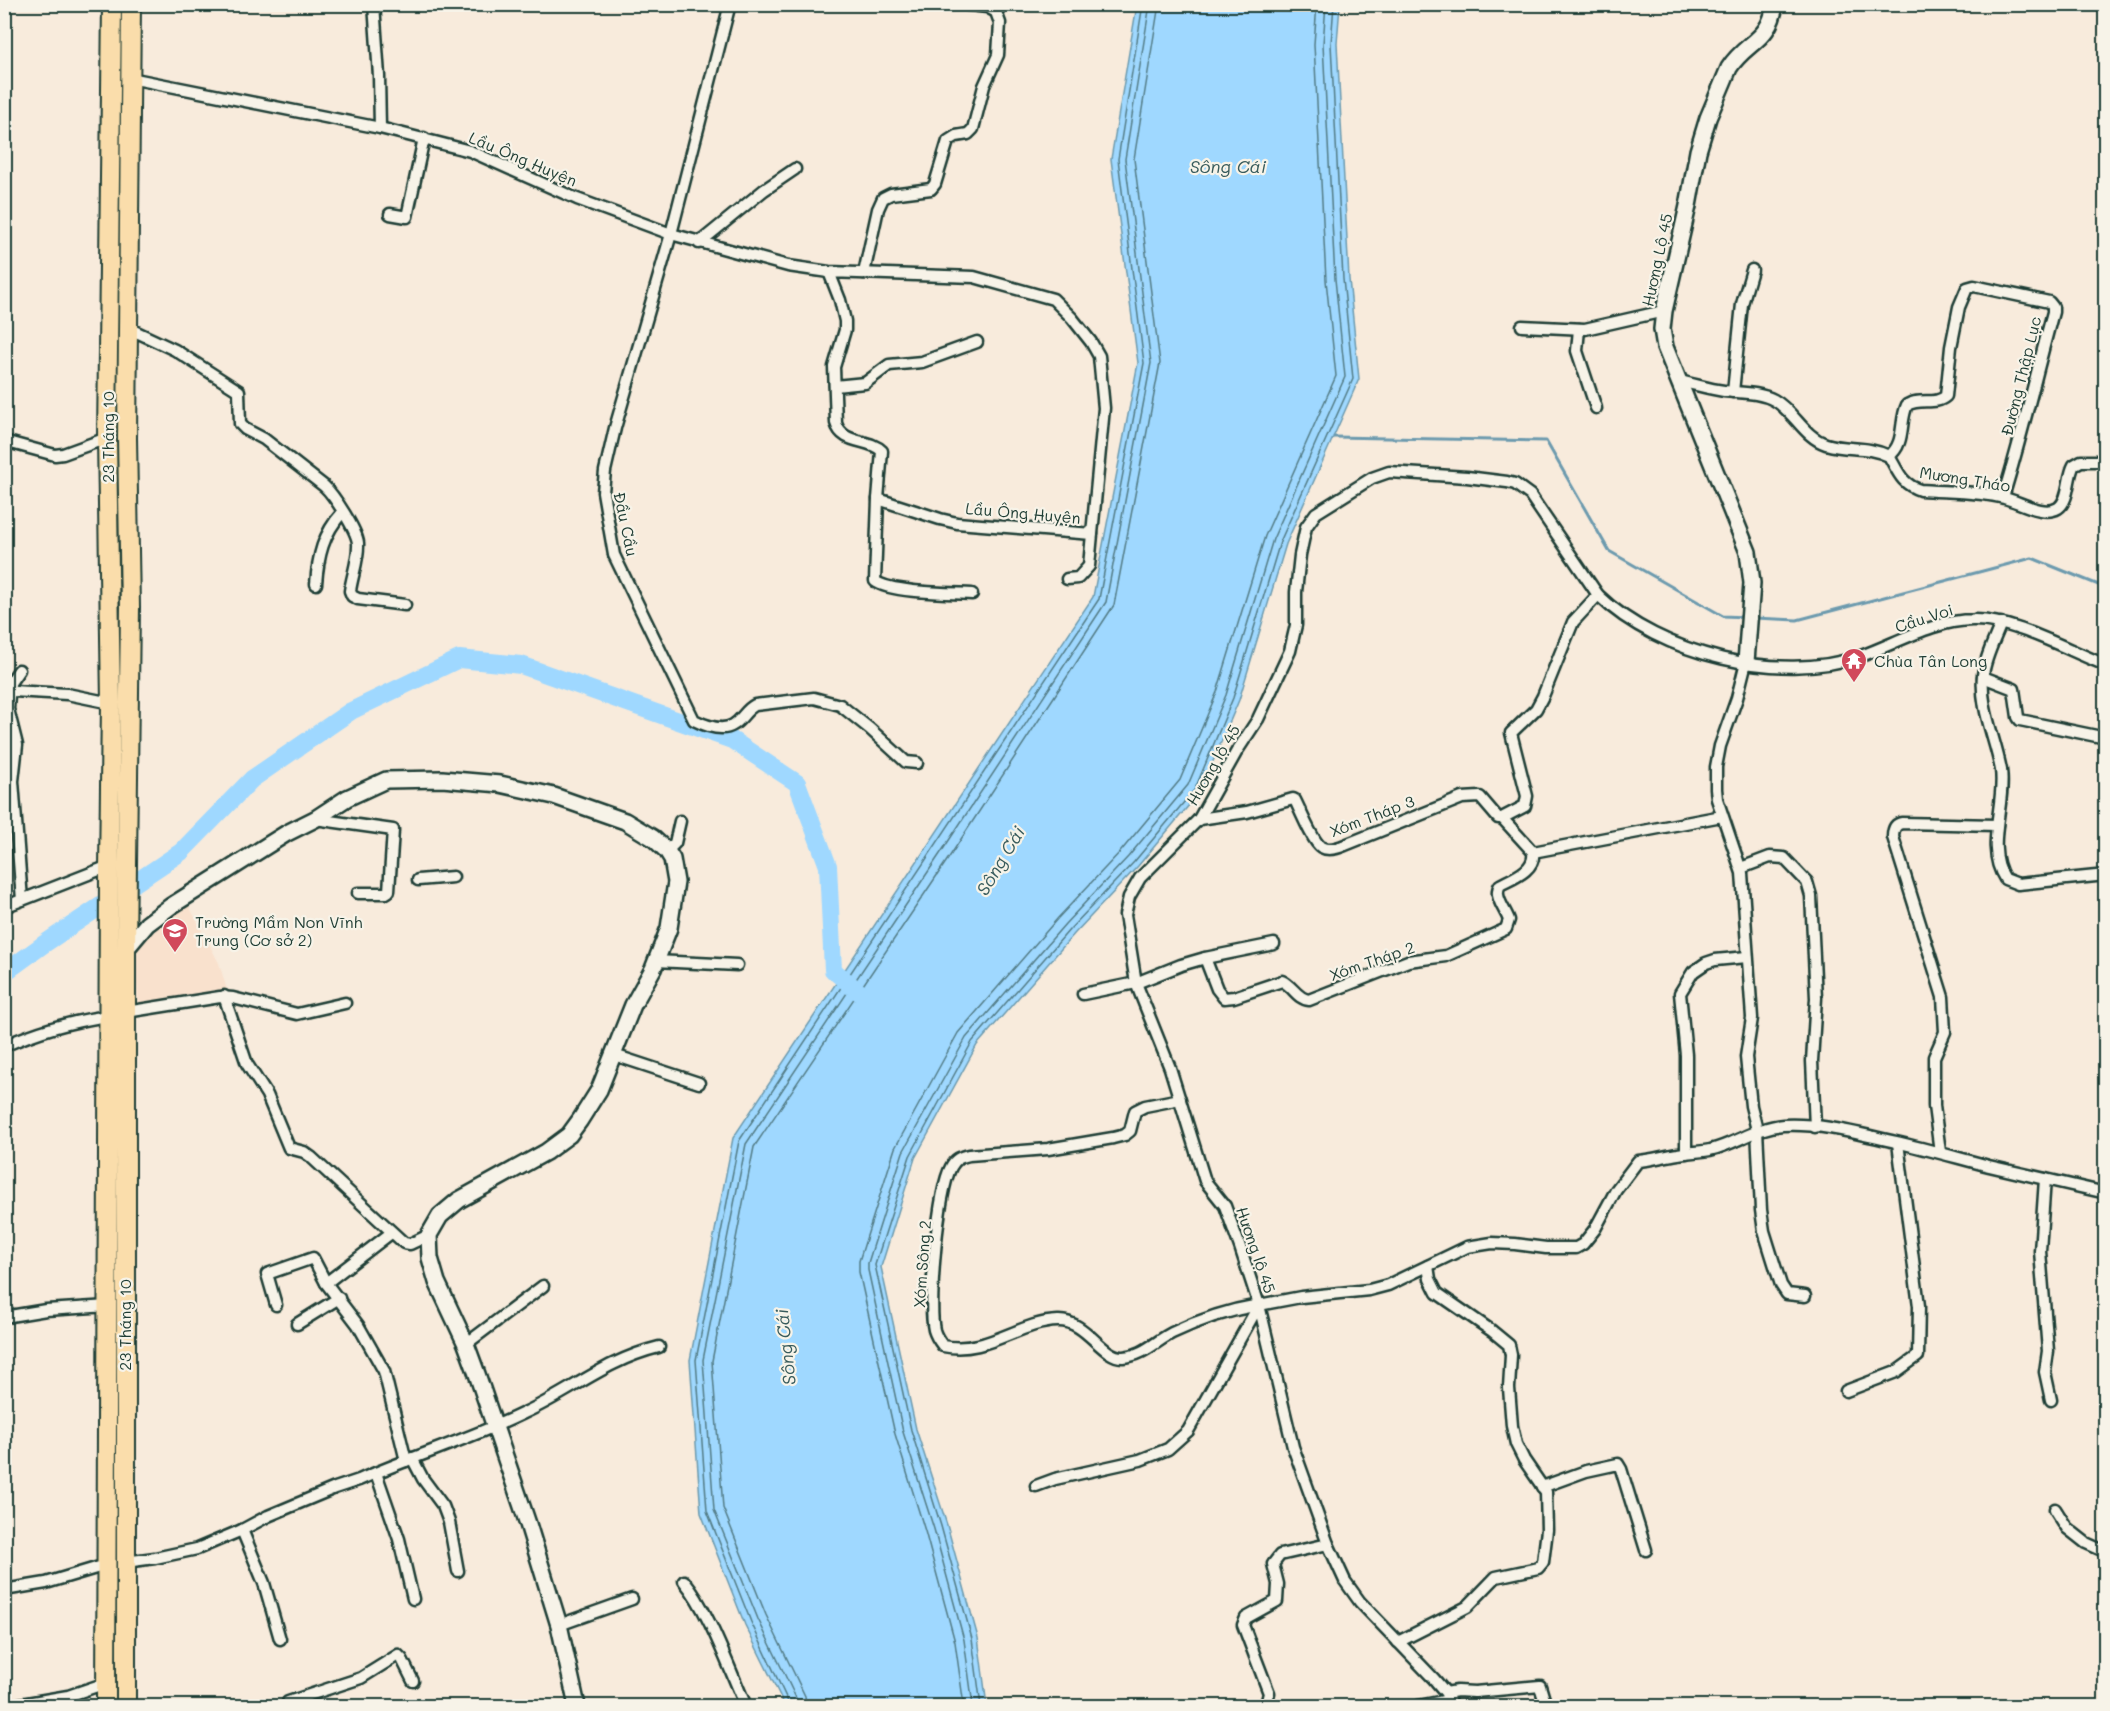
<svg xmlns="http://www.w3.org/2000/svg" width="2110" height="1711" font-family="Mali,sans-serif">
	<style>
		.built { fill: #f9e1cd }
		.water { fill: #9fd8ff; stroke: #6c9aae; stroke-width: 1.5 }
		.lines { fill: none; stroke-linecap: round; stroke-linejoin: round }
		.shore { stroke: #527b85; stroke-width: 1.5 }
		.stream { stroke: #6c9aae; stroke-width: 3 }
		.river { stroke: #9fd8ff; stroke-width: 18 }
		.street-casing { stroke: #1f3d34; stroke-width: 15 }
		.secondary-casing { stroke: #1f3d34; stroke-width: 20 }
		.primary-casing { stroke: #1f3d34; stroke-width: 22 }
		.street { stroke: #f7f3e8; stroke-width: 10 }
		.secondary { stroke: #f7f3e8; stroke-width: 15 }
		.primary { stroke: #faddab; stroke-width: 18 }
		.labels { text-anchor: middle; stroke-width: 4.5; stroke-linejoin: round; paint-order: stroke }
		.street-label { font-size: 16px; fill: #1f3d34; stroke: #f7f3e8 }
		.poi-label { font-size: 16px; fill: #1f3d34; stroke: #f7f3e8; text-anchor: start }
		.water-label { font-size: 18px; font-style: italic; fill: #395c5d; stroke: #f7f3e8 }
	</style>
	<rect width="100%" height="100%" fill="#f8ebdc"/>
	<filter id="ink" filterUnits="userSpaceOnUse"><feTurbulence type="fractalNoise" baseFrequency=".0167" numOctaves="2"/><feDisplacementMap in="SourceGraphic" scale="12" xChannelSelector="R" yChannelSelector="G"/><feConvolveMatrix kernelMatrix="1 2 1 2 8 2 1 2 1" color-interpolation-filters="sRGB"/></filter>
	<g filter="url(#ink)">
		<path class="built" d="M 188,904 L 219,963 L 228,993 L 145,1006 L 138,1003 L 135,945 L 150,925 Z"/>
		<path class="water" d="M 1137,5 L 1340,5 L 1337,43 L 1349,279 L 1359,379 L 1286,544 L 1239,700 L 1200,792 L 1138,866 L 1075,933 L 977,1045 L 915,1158 L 881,1267 L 916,1429 L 947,1525 L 978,1638 L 987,1706 L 785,1706 L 745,1625 L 701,1513 L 690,1360 L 733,1138 L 1093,597 L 1138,363 L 1111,159 Z"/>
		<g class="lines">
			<g class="shore">
				<path d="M 790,1706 L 751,1622 L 707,1511 L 696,1360 L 739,1141 L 1099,599 L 1144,363 L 1118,159 L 1143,4"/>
				<path d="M 797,1706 L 796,1698 L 758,1619 L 714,1510 L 703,1360 L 746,1144 L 940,854 L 1106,602 L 1151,363 L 1125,159 L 1150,4"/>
				<path d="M 806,1706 L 805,1696 L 766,1615 L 723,1508 L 712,1361 L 754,1147 L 948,859 L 1114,605 L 1160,363 L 1134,159 L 1159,4"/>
				<path d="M 964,1706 L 955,1642 L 925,1531 L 895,1434 L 859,1272 L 859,1261 L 895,1148 L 958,1033 L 1058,918 L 1121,851 L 1180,780 L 1217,692 L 1265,536 L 1336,376 L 1326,280 L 1314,44 L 1317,4"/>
				<path d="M 973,1706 L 964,1640 L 934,1529 L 903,1432 L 868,1270 L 868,1263 L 903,1152 L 966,1038 L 1065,924 L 1128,857 L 1188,785 L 1226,695 L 1273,539 L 1345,377 L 1335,279 L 1323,44 L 1326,4"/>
				<path d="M 981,1706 L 972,1639 L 941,1526 L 911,1430 L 875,1265 L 910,1156 L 972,1042 L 1070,929 L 1134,862 L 1195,789 L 1233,698 L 1280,542 L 1353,379 L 1343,279 L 1331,44 L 1334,4"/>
			</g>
			<g class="stream">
				<path d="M 1334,437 L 1546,441 L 1609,551 L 1723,616 L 1746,617"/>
				<path d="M 1755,618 L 1797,620 L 2032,558 L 2106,588"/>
			</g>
			<path class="river" d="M 4,973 L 44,944 L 181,852 L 252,779 L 351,711 L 459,659 L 521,665 L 732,740 L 797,783 L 828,866 L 833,970 L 859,992"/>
			<defs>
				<g id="street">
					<path d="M 374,4 L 379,76 L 380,128"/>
					<path d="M 730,4 L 671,234 L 615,428 L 605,471 L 603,492 L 614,555 L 694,720 C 704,725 722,732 733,725 C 742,720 745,710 755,705 L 814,698 L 840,705 L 870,729 L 906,762 L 917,763"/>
					<path d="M 130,78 L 380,128 L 470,151 L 577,199 L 671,234 L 788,266 L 829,272 L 974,277 L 1053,299 L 1072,318 L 1091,342 L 1099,356 L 1104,408 L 1092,534 L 957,523 L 940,519 L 878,499 L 882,451 C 869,438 842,445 836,423 L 834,367 L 845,330 L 845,321 L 840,300 L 829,272"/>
					<path d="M 390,214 L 407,217 L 424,138"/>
					<path d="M 699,243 L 764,190 L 795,169"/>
					<path d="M 864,273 L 878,209 L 883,198 L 891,194 L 931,189 L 935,184 L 948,141 L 956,136 L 968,134 L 973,129 L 984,86 L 998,55 L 1000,23 L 996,12 L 987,7 L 961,4"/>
					<path d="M 1522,326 L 1585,329 L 1664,311"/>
					<path d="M 128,328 L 175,350 L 239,391 L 240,424 L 245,429 L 264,439 L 324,486 C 334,495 357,531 358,543 C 359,558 352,576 350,591 L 352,596 L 358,599 L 405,605"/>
					<path d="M 1579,329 L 1577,351 L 1596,408"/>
					<path d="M 1679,381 C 1694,384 1709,389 1724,391 C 1741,393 1759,392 1774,400 C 1794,411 1804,437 1826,444 C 1848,451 1866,445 1889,456 C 1898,471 1901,484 1920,490 C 1946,492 1979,491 2004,498 C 2019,501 2043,517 2058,508 C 2070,500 2067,477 2074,465 L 2081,461 L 2106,461"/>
					<path d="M 835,386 L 865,383 L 889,365 L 922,362 L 977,342"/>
					<path d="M 1733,392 L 1742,304 L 1752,270"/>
					<path d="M 4,441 L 55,455 L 63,454 L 107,438"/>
					<path d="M 1889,456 C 1906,443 1899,422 1907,405 C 1920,397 1935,406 1946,396 L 1951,347 L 1959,307 L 1967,288 L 1974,286 L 2049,302 L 2053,307 L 2053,312 C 2036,374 2022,436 2003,497"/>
					<path d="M 878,499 L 875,581 C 890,593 950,593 972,594"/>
					<path d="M 1067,579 L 1078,578 L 1089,566 L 1092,534"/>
					<path d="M 316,584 C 318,556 323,534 342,513"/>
					<path d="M 2001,623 C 1995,639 1985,657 1983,675 C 1980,709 1995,737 2001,770 C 2006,805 1984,847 2005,879 L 2018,884 L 2106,875"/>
					<path d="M 1746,662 L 1737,698 L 1720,746 L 1716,767 L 1716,789 L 1717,799 L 1742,873 L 1752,1018 L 1746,1057 L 1751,1106 L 1757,1130 L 1761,1210 L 1764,1231 L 1774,1263 L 1781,1285 L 1787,1294 L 1805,1296"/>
					<path d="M 19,670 L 10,683 L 8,709 L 17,745 L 13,781 L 22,900"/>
					<path d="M 1983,677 L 2014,689 L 2018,717 L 2020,720 L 2106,738"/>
					<path d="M 6,686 L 12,691 L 67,694 L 111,703"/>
					<path d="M 1502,818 L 1533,852"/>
					<path d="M 315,819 L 393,830 L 389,891 L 386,893 L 358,893"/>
					<path d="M 1199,819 L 1247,812 L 1293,799 L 1295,800 C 1300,810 1313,842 1321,847 C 1328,851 1338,848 1345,845 L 1462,798 L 1480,797 L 1498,818 L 1502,818 L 1525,806 L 1527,796 L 1511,733 L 1536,709 L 1543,696 L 1573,622 L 1598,595"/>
					<path d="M 667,851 L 675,843 L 680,821"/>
					<path d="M 1741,868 L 1770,857 L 1784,858 L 1807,882 L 1811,896 L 1816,998 L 1812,1061 L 1815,1127"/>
					<path d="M 418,880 L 453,877"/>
					<path d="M 4,907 L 109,866"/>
					<path d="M 1205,958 L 1274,944"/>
					<path d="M 656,961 L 737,965"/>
					<path d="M 1083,994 L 1136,983 L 1181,965 L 1205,958 L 1217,989 L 1224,998 L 1234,997 L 1282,981 C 1293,986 1297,999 1309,1000 L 1408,961 L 1446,956 L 1506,929 L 1509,920 C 1505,909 1493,896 1500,885 C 1513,878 1536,870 1533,852 L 1722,816"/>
					<path d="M 224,996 L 247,1064 L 267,1095 L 289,1148 L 304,1152 L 311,1157 L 404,1243 L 410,1244 L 429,1235"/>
					<path d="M 126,1012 L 220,997 L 233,998 L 297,1014 L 345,1003"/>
					<path d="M 4,1046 C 37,1031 73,1021 108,1016"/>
					<path d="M 614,1055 L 699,1083"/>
					<path d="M 1180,1099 L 1145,1106 L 1135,1111 L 1130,1131 L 1125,1135 L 1113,1138 L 1048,1149 L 969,1155 C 960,1157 955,1159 951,1167 C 938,1190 928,1304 934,1330 C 936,1337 939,1341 943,1346 C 987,1355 1018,1322 1058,1321 C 1086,1320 1102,1358 1123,1357 C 1143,1356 1156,1341 1172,1333 C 1199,1320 1229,1310 1259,1305"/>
					<path d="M 1940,1152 L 1934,1106 L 1934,1057 L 1945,1032 L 1943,997 L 1893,837 C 1893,830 1895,824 1902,823 L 1997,825"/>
					<path d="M 1686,1153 L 1686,1055 L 1680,993 L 1693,972 L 1706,963 L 1715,960 L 1747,957"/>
					<path d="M 2045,1179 L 2040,1251 L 2048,1351 L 2045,1372 L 2051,1400"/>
					<path d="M 326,1283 L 391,1233"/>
					<path d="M 276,1305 L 267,1274 L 313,1258 L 326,1283 L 358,1325 L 384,1371 L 406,1461"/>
					<path d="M 4,1317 L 46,1310 L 109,1306"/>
					<path d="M 297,1324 L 339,1298"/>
					<path d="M 466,1344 L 543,1286"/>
					<path d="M 1846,1391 L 1896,1372 L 1918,1356 L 1919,1306 L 1898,1143"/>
					<path d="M 412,1458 L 423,1479 L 443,1506 L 449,1522 L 458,1571"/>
					<path d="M 376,1473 L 399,1539 L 413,1599"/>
					<path d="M 1036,1486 L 1055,1479 L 1140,1460 L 1168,1449 L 1188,1431 L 1259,1305 L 1301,1297 L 1369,1290 L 1388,1285 L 1467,1247 L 1492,1243 L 1515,1244 L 1546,1248 L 1576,1248 L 1583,1244 L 1595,1229 L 1616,1190 L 1638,1161 C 1652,1160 1664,1156 1678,1154 C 1688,1152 1700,1152 1710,1150 C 1736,1144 1756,1127 1783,1125 C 1822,1123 1859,1134 1896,1142 C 1927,1149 1958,1158 1989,1166 C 2028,1175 2067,1184 2106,1193"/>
					<path d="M 1542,1487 L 1586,1471 L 1618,1464 L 1621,1469 L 1646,1550"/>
					<path d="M 2055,1509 L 2067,1528 L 2086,1543 L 2106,1552"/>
					<path d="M 242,1530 L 264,1583 L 280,1639"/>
					<path d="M 125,1562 L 155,1558 L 197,1549 L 242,1530 L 268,1516 L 335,1488 L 359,1480 C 413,1456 471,1439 524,1413 C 572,1391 606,1360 659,1347"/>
					<path d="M 684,1581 C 709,1611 729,1669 746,1706"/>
					<path d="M 4,1590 L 46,1583 L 106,1565"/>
					<path d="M 559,1625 L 632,1599"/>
					<path d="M 1398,1642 L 1467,1607 L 1496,1577 L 1538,1568 L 1543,1562 L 1547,1530 L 1546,1492 L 1524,1460 L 1516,1444 L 1512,1426 L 1509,1388 L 1511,1355 L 1509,1345 L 1492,1331 L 1437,1293 L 1430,1279 L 1428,1266"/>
					<path d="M 1446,1693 L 1457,1691 L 1475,1692 L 1540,1686 L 1546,1706"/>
					<path d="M 9,1706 L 68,1696 L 106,1683"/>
					<path d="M 287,1706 L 288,1702 L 361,1678 L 398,1655 L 402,1659 L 413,1681"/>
					<path d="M 1262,1706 L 1267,1701 L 1269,1693 L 1243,1625 L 1246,1618 L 1277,1601 L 1278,1584 L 1273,1564 L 1280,1555 L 1328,1544"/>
					<path d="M 1418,1706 L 1449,1700"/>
					<path d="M 1451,1706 L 1446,1693 L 1434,1679 L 1360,1602 L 1345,1581 L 1328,1544 L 1293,1447 L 1259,1305 L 1240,1247 L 1225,1206 L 1205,1181 L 1170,1068 L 1136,983 L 1125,915 L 1129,897 L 1140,878 L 1199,819 L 1237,751 L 1258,719 L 1290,651 L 1296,625 L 1296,592 L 1300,555 L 1306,527 L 1316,513 L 1372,478 L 1389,472 L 1467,477 L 1507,482 L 1515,484 L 1530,495 L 1598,595 C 1660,655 1779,684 1861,656 C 1897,643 1935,620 1973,620 C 2013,619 2067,650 2106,665"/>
				</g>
				<g id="secondary">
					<path d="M 1746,662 L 1752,583 L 1748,552 L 1665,347 L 1662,329 L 1664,311 L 1688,206 L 1698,151 L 1708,118 L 1729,68 C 1746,41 1770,42 1775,4"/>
					<path d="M 126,949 L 147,924 L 171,906 L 287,833 L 315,819 L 347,798 L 386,780 L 442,779 L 500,784 L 554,796 L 625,821 L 653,838 L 667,851 L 672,859 L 676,882 L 669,928 L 653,969 L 633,1005 L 599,1090 L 580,1120 L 569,1135 L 546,1152 L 459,1200 L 440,1216 L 429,1235 L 430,1258 L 437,1282 L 466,1344 L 477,1374 L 528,1524 L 559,1625 L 577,1706"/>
				</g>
				<g id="primary">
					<path d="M 106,1706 L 109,870 L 111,703 L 107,438 L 112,4"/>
					<path d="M 126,1706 L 126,949 L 130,607 L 127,438 L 131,4"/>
				</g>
			</defs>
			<use href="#street" class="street-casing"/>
			<use href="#secondary" class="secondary-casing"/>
			<use href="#primary" class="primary-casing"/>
			<use href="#street" class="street"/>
			<use href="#secondary" class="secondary"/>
			<use href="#primary" class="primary"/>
		</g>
	</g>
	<defs>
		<symbol id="temple-pin" viewBox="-11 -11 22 30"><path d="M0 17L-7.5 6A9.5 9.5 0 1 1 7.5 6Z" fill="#d1495b" stroke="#f7f3e8"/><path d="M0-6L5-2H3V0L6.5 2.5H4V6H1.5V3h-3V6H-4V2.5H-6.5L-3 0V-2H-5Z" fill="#fff"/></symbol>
		<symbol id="school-pin" viewBox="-11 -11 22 30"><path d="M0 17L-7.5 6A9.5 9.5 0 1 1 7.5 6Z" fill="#d1495b" stroke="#f7f3e8"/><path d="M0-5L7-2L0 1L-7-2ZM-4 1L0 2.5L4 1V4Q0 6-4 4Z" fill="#fff"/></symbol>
	</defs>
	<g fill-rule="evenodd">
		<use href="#temple-pin" x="1839" y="646" width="30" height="40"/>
		<use href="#school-pin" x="160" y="916" width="30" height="40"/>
	</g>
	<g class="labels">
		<g class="street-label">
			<text transform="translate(523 159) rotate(23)" y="6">Lầu Ông Huyện</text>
			<text transform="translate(1657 260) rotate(-78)" y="6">Hương Lộ 45</text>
			<text transform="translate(2021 376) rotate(-76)" y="6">Đường Thập Lục</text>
			<text transform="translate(108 437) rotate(-90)" y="6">23 Tháng 10</text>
			<text transform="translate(1965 479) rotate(9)" y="6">Mương Tháo</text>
			<text transform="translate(1023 513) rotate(5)" y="6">Lầu Ông Huyện</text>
			<text transform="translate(626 524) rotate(78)" y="6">Đầu Cầu</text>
			<text transform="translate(1924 618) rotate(-18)" y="6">Cầu Voi</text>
			<text transform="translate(1213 765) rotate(-60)" y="6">Hương lộ 45</text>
			<text transform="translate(1372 816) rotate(-21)" y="6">Xóm Tháp 3</text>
			<text transform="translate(1372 961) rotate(-19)" y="6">Xóm Tháp 2</text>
			<text transform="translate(1256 1250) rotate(71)" y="6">Hương lộ 45</text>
			<text transform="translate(922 1264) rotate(-86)" y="6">Xóm Sông 2</text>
			<text transform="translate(125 1325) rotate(-90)" y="6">23 Tháng 10</text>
		</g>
		<g class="poi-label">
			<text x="1874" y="667">Chùa Tân Long</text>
			<text x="195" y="928">Trường Mầm Non Vĩnh<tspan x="195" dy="18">Trung (Cơ sở 2)</tspan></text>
		</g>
		<g class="water-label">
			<text x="1228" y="173">Sông Cái</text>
			<text transform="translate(1001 861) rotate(-59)" y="6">Sông Cái</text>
			<text transform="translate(786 1347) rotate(-96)" y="6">Sông Cái</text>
		</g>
	</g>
	<rect width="2110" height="1711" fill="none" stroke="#f7f3e8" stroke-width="24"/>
	<rect x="12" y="12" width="2086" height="1687" fill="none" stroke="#1f3d34" stroke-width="2" filter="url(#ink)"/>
</svg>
